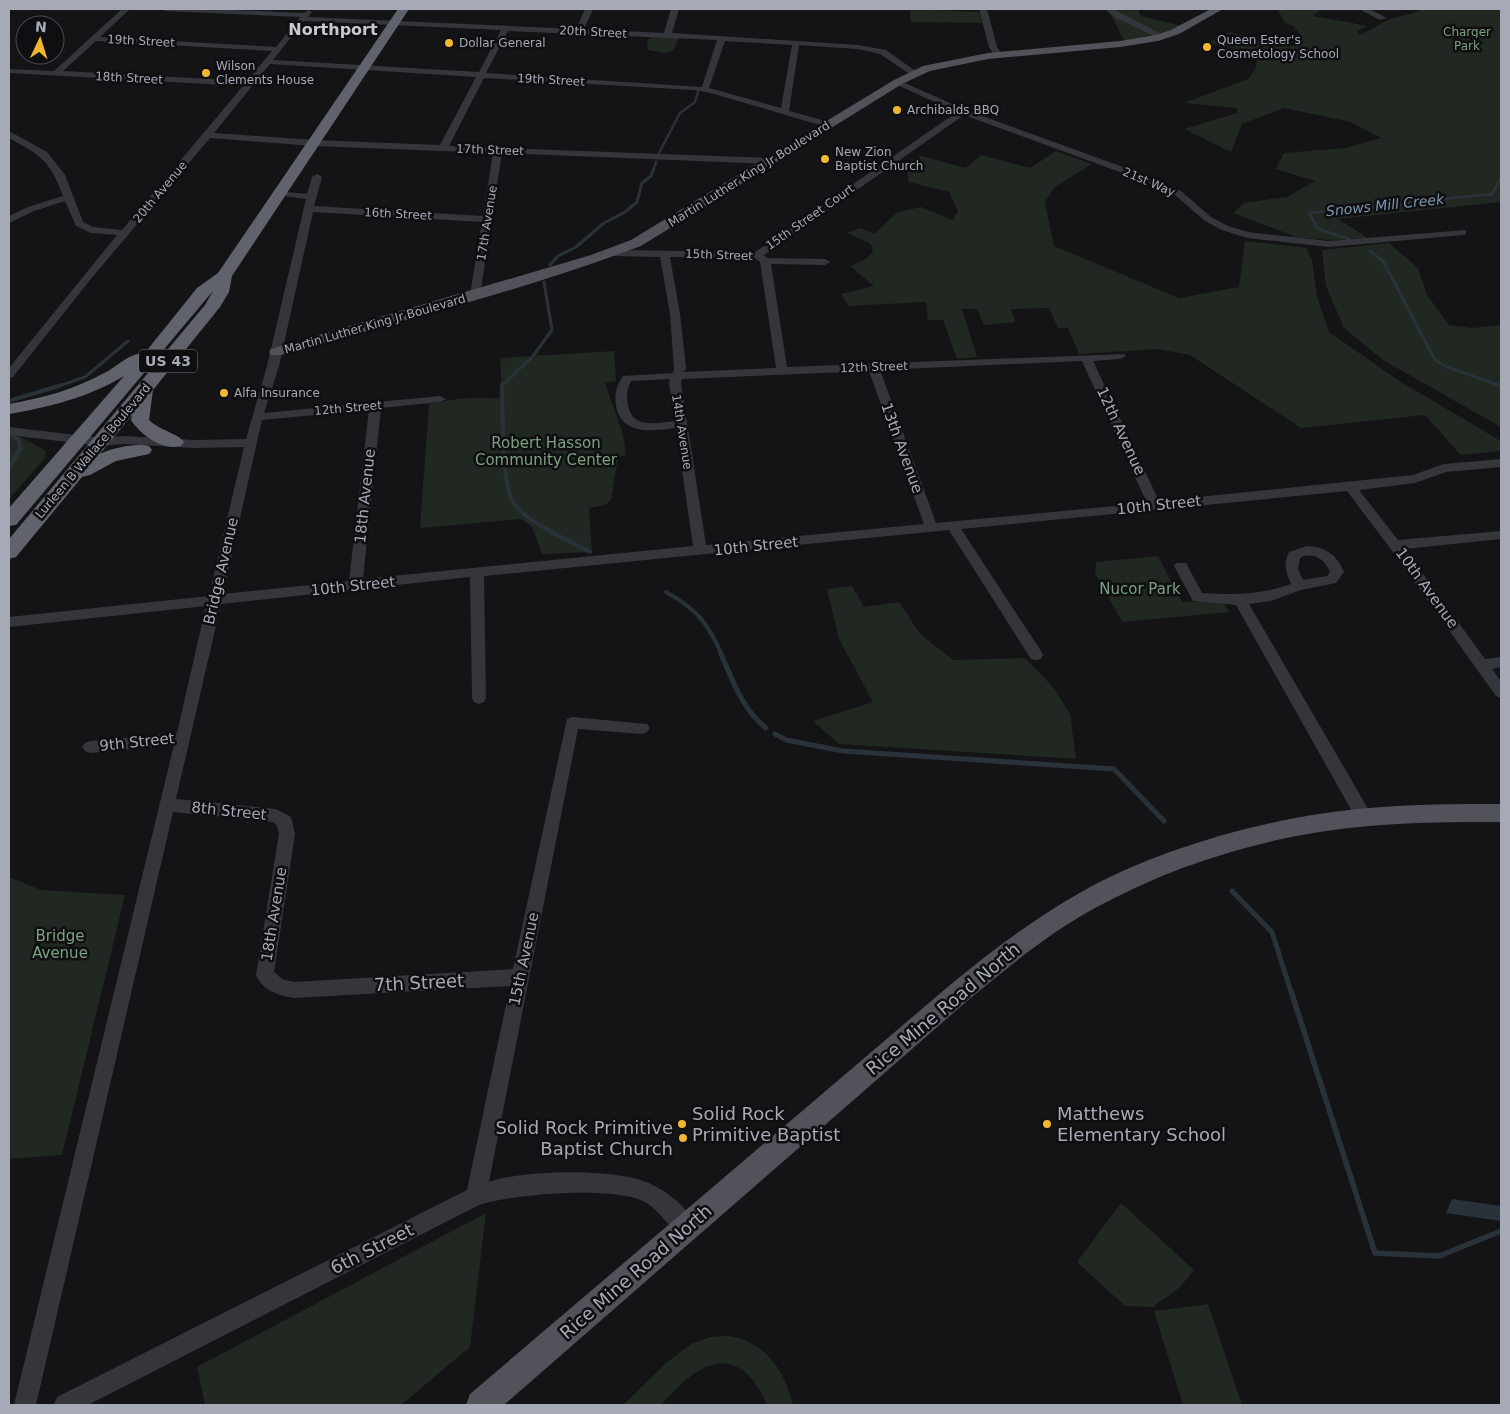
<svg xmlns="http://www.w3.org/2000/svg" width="1510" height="1414" font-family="'DejaVu Sans',sans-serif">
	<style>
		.green { fill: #202821 }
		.water { fill: #2a3239 }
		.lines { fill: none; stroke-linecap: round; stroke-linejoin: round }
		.stream-far4 { stroke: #2a3239; stroke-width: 2.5 }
		.stream-far3 { stroke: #2a3239; stroke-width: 3 }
		.stream-far2 { stroke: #2a3239; stroke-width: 4 }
		.stream-far1 { stroke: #2a3239; stroke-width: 5 }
		.stream { stroke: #2a3239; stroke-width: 5.5 }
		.minor { fill: #35363b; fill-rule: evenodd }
		.major { fill: #51525a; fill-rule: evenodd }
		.highway { fill: #61636c; fill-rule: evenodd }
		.poi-dot { fill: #f1b730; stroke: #0f0f11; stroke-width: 2 }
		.labels { text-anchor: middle; stroke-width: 5; stroke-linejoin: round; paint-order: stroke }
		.far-street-label { font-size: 12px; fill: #a6aab6; stroke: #0f0f11 }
		.far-park-label { font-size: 12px; fill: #7ca180; stroke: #0f0f11 }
		.far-poi-label { font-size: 12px; fill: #a6aab6; stroke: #0f0f11; text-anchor: start }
		.far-water-label { font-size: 14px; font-style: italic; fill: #7c97b1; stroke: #0f0f11 }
		.shield { fill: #0f0f11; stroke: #797c84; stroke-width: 1 }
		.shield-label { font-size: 14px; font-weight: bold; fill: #a6aab6 }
		.street-label { font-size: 15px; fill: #a6aab6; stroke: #0f0f11 }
		.park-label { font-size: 15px; fill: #7ca180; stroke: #0f0f11 }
		.far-district-label { font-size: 16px; font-weight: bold; fill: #c6c9d2; stroke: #0f0f11 }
		.near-street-label { font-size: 18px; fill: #a6aab6; stroke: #0f0f11 }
		.near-poi-label { font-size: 18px; fill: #a6aab6; stroke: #0f0f11; text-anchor: start }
	</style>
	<rect width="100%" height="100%" fill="#141416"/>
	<g class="green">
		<path d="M 910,9 L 979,12 L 982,23 L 911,22 Z"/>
		<path d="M 1108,9 L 1138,9 L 1141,16 L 1182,26 L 1153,40 L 1125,42 Z"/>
		<path d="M 1274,9 L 1322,9 L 1313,16 L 1368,26 L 1357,31 L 1360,35 L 1390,19 L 1420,11 L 1422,9 L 1501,9 L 1501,202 L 1338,219 L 1368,238 L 1336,240 L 1299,238 L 1233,213 L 1244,203 L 1287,197 L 1315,181 L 1276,169 L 1284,153 L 1345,148 L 1381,138 L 1351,122 L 1284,108 L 1242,124 L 1231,152 L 1184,129 L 1238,113 L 1236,108 L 1184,103 L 1248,79 L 1256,68 L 1257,54 L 1209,43 L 1229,32 L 1292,46 L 1301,36 L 1294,26 L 1285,23 L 1278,10 Z"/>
		<path d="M 655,36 L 679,38 L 673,51 L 664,53 L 648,50 L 647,40 Z"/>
		<path d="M 1056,151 L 1092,164 L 1055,187 L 1045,202 L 1054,246 L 1179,298 L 1239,287 L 1245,241 L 1306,248 L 1312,260 L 1317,297 L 1329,332 L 1401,382 L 1501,441 L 1501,451 L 1461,455 L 1425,415 L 1301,428 L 1190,355 L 1157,349 L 1079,354 L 1068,328 L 1058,328 L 1049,308 L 1011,309 L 1015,322 L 984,325 L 977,309 L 962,309 L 977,357 L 957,359 L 943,320 L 928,320 L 926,302 L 848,306 L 841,294 L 874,286 L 850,266 L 866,259 L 873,252 L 871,244 L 847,233 L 861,228 L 874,234 L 898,212 L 921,207 L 953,220 L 958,211 L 949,192 L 909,182 L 905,164 L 921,156 L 966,168 L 981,155 L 1030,168 Z"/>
		<path d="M 1389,243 L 1418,268 L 1427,295 L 1449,325 L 1472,328 L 1501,325 L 1501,427 L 1383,360 L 1344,328 L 1326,286 L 1322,250 Z"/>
		<path d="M 614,351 L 616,381 L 605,383 L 623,434 L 626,455 L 618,457 L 611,500 L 605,505 L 589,508 L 592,552 L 542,554 L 532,527 L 521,519 L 420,528 L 429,404 C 453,399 475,396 498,399 L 502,394 L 500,358 Z"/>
		<path d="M 9,431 L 45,450 L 46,457 L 9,499 Z"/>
		<path d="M 1158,556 L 1182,602 L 1221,602 L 1225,605 L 1229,612 L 1122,622 L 1095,573 L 1096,562 Z"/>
		<path d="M 852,586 L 864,607 L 899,602 L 920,634 L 953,660 L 1025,658 L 1054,688 L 1070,714 L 1076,759 L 839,744 L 813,721 L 873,702 L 839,639 L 827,589 Z"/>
		<path d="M 9,877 L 41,890 L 125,895 L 62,1155 L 9,1159 Z"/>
		<path d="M 1121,1203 L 1194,1270 L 1180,1287 L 1153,1307 L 1125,1306 L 1077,1262 Z"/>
		<path d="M 486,1213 L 470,1347 L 401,1405 L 205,1405 L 197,1367 Z"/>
		<path d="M 1208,1304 L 1242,1405 L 1183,1405 L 1154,1311 Z"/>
		<path d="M 710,1337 C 718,1337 727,1335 734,1337 C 768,1344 786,1375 793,1405 L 767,1405 C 756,1377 734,1352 702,1369 C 686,1377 673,1393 661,1405 L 623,1405 L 666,1363 L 691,1344 Z"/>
	</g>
	<path class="water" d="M 1452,1199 L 1501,1206 L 1501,1221 L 1446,1213 Z"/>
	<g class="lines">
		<g class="stream-far4">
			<path d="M 659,153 L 680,113 L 695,102 L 698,92"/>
			<path d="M 653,172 L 656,162"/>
		</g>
		<g class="stream-far3">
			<path d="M 1349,239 L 1318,229 L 1309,213 L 1492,194 L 1501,178"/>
			<path d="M 1370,251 L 1383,261 L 1435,360 L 1447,367 L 1501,386"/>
			<path d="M 550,265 L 558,256 L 576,247 L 604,223 L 625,212 L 637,202 L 642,183 L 651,176 L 653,170"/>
			<path d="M 59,386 L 85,377 L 128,341"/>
			<path d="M 502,386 L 533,356 L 552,330 L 544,282"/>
		</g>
		<g class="stream-far2">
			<path d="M 502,385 C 503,410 501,483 513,502 C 527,523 568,540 590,552"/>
			<path d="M 1498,385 L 1501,386"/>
			<path d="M 12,400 L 62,385"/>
			<path d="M 9,435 L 19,440 L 20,449 L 9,468"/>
			<path d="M 666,592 C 698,610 707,622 722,655"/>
		</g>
		<g class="stream-far1">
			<path d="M 721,654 C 733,681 742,709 766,728"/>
			<path d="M 775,734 L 786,740 L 843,751 L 1114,769 L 1164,821"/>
			<path d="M 1232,891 L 1272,932 L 1291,992"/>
		</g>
		<path class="stream" d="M 1291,991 L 1375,1253 L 1439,1256 L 1501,1231"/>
		<g class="minor">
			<path d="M 122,9 L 130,9 L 100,37 L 276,47 L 300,17 L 165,11 L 161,9 L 212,9 L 304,13 L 308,10 L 312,12 L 308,17 L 576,29 L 585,9 L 593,9 L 584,29 L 664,33 L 671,9 L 679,9 L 672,33 L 858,45 L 886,50 L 918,73 L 911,75 L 880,54 L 858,49 L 799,45 L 789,111 L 833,123 L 833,127 L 830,128 L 711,93 L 694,90 L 484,78 L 449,146 L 771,158 L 776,161 L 771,164 L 502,153 L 480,295 L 475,298 L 470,295 L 482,222 L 313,212 L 279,366 L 264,413 L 440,396 L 446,399 L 440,402 L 381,408 L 363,579 L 693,546 L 676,428 C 652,431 621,436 616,405 C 614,393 617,385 623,376 L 673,373 L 674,368 L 670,314 L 660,257 L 612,256 L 607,253 L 612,250 L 755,252 L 957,112 L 895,84 L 895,80 L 898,80 L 966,110 L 1145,175 L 1181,191 L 1211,217 L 1228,226 L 1248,232 L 1329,241 L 1466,230 L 1466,234 L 1463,235 L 1329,247 L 1247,238 L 1222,230 L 1205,221 L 1175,195 L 1139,179 L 964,115 L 764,255 L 767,258 L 825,259 L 830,262 L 825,265 L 771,264 L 787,367 L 1124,354 L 1126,356 L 1120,359 L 1093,361 L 1159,501 L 1413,475 L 1444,464 L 1501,459 L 1501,467 L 1446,472 L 1415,483 L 1359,490 L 1398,540 L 1501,531 L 1501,539 L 1405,549 L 1485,659 L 1501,657 L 1501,667 L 1492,669 L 1501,681 L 1501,698 L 1496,696 L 1390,548 L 1347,491 L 961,529 L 1041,651 L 1043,655 L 1041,659 L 1036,660 L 1031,659 L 949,530 L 484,576 L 486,698 L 484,702 L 479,704 L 474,702 L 472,698 L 470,577 L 221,604 L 176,799 L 276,809 L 291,817 L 295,834 L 274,972 L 282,979 L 294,982 L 513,969 L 567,719 L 572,717 L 647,724 L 650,728 L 647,732 L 642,734 L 578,729 L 489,1182 C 524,1170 601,1169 637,1179 C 660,1185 688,1205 697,1228 L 694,1235 L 687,1238 C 669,1231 661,1210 643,1201 C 612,1186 513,1194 479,1205 L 88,1405 L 54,1405 L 57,1397 L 467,1190 L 510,986 L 294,998 C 278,995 263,991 256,975 L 279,834 L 277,826 L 273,822 L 173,812 L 36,1405 L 14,1405 L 174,745 L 90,753 L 85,751 L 82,747 L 85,743 L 90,741 L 177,733 L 206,606 L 9,627 L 9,617 L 209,596 L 244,447 L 195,448 L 124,444 L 101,446 L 9,435 L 9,427 L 101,438 L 124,436 L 195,440 L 246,439 L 267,366 L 306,199 L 277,195 L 277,191 L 307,194 L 312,177 L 317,174 L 322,177 L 314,206 L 483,216 L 493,153 L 314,146 L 210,138 L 90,280 L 13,377 L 9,378 L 9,368 L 117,235 L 91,233 L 76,226 L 65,201 L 34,211 L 9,223 L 9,216 L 28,207 L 63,196 C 49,159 41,156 9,138 L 9,131 L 47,152 L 65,175 L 83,222 L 93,227 L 122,230 L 243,86 L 9,73 L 9,69 L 54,71 ZM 304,21 L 501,30 L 479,72 L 273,60 ZM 508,31 L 717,40 L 702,87 L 486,73 ZM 96,41 L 272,51 L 247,81 L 63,71 ZM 725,41 L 792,45 L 781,108 L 709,88 ZM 270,64 L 476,77 L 440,145 L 314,140 L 214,133 ZM 670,257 L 755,258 L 760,262 L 776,368 L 684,372 L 686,368 L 680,314 ZM 1082,361 L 1147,503 L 936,523 L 880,370 ZM 869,371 L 924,524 L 706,545 L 681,383 L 682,379 ZM 670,379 L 669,383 L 675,421 C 656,423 632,429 628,405 C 626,397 627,389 631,381 ZM 369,410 L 349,581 L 223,594 L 262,420 Z"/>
			<path d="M 979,9 L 987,9 L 997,47 L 1002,54 L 1001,56 L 995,56 L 989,47 Z"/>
			<path d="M 1105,9 L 1113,9 L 1167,37 L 1160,39 L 1114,17 Z"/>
			<path d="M 1359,9 L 1369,9 L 1387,18 L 1380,20 Z"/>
			<path d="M 1307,546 C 1326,547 1337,555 1344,572 L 1336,583 L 1301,590 L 1271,601 L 1249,604 L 1370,812 L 1372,817 L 1370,822 L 1364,824 L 1358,822 L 1236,605 L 1193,601 L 1174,566 L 1176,563 L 1186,563 L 1202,593 C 1235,595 1260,595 1291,584 C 1286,572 1283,564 1289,552 ZM 1304,556 C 1316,554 1325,560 1330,572 L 1327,576 L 1303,580 L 1298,569 L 1300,558 Z"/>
		</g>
		<g class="major">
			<path d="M 1211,9 L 1223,9 L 1179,34 L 1158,41 L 1120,47 L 988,59 L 930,71 L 902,84 L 641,246 C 524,290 401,321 281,355 L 271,355 L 269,352 L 271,349 L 591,255 L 631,240 L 894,80 L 923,66 L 988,53 L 1120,41 L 1156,35 L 1171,30 Z"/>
			<path d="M 1501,804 L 1501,822 C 1457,822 1413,822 1369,826 C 1274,834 1179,862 1095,908 C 1049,933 1008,967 967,1001 L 504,1405 L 466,1405 L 470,1394 L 950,985 C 990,952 1031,921 1076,895 C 1159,847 1274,816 1369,808 C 1413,804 1457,804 1501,804 Z"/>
		</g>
		<path class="highway" d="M 398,9 L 409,9 L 232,276 L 229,292 L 220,307 L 153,390 L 149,420 C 159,430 179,434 184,442 L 181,446 C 162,451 141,435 131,420 L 132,415 L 100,454 C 112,448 136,443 149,446 L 152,450 L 149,454 L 116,461 L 90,475 L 82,477 L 16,557 L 9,559 L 9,539 L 205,305 L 213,291 L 16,525 L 9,526 L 9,508 L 124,376 C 89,397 50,407 9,414 L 9,404 C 43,398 76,389 106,372 C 116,367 132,351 144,354 L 197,288 L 218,273 Z"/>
	</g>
	<g class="poi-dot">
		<circle cx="449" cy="43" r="5"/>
		<circle cx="1207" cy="47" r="5"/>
		<circle cx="206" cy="73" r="5"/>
		<circle cx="897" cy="110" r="5"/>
		<circle cx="825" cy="159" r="5"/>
		<circle cx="224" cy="393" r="5"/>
		<circle cx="682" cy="1124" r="5"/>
		<circle cx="1047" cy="1124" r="5"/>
		<circle cx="683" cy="1138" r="5"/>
	</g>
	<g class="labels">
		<g class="far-street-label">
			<text transform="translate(593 32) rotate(3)" y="4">20th Street</text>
			<text transform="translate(141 41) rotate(3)" y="4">19th Street</text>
			<text transform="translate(129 78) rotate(3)" y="4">18th Street</text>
			<text transform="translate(551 80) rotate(3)" y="4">19th Street</text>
			<text transform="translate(490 150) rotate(2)" y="4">17th Street</text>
			<text transform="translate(749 174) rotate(-32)" y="4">Martin Luther King Jr Boulevard</text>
			<text transform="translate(1149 182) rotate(23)" y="4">21st Way</text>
			<text transform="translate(160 192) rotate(-50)" y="4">20th Avenue</text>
			<text transform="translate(398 214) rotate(3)" y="4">16th Street</text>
			<text transform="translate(810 217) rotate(-35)" y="4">15th Street Court</text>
			<text transform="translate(487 223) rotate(-81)" y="4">17th Avenue</text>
			<text transform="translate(719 255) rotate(2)" y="4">15th Street</text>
			<text transform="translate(375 324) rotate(-16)" y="4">Martin Luther King Jr Boulevard</text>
			<text transform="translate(874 367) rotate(-2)" y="4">12th Street</text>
			<text transform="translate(348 408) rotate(-5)" y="4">12th Street</text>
			<text transform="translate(682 432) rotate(81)" y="4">14th Avenue</text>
			<text transform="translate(93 451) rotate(-50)" y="4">Lurleen B Wallace Boulevard</text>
		</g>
		<g class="far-park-label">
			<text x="1467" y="36">Charger<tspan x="1467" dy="14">Park</tspan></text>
		</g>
		<g class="far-poi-label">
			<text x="1217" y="44">Queen Ester's<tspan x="1217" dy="14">Cosmetology School</tspan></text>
			<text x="459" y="47">Dollar General</text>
			<text x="216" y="70">Wilson<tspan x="216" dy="14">Clements House</tspan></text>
			<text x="907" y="114">Archibalds BBQ</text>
			<text x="835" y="156">New Zion<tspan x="835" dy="14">Baptist Church</tspan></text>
			<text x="234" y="397">Alfa Insurance</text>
		</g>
		<g class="far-water-label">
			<text transform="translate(1385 205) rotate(-6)" y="5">Snows Mill Creek</text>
		</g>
		<rect class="shield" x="139" y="349.5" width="58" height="23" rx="4"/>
		<g class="shield-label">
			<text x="168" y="366">US 43</text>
		</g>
		<g class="street-label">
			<text transform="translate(1121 431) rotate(65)" y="5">12th Avenue</text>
			<text transform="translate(902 448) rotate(70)" y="5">13th Avenue</text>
			<text transform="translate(365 496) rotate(-84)" y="5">18th Avenue</text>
			<text transform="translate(1159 505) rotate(-6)" y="5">10th Street</text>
			<text transform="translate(756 546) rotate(-6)" y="5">10th Street</text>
			<text transform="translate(221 571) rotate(-77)" y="5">Bridge Avenue</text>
			<text transform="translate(353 586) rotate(-6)" y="5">10th Street</text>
			<text transform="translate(1427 588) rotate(54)" y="5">10th Avenue</text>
			<text transform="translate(137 742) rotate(-6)" y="5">9th Street</text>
			<text transform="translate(229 811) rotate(6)" y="5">8th Street</text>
			<text transform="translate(274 914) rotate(-81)" y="5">18th Avenue</text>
			<text transform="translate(524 959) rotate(-78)" y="5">15th Avenue</text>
		</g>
		<g class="park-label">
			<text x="546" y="448">Robert Hasson<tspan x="546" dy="17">Community Center</tspan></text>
			<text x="1140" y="594">Nucor Park</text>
			<text x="60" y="941">Bridge<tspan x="60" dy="17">Avenue</tspan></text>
		</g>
		<g class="far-district-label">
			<text x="333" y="35">Northport</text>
		</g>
		<g class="near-street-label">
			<text transform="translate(419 983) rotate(-3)" y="6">7th Street</text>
			<text transform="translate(943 1009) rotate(-40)" y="6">Rice Mine Road North</text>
			<text transform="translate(372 1249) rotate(-27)" y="6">6th Street</text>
			<text transform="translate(636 1272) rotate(-41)" y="6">Rice Mine Road North</text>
		</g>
		<g class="near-poi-label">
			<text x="692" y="1120">Solid Rock<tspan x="692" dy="21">Primitive Baptist</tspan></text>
			<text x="1057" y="1120">Matthews<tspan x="1057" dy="21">Elementary School</tspan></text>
			<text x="673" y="1134" text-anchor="end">Solid Rock Primitive<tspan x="673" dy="21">Baptist Church</tspan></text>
		</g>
	</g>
	<rect width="1510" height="1414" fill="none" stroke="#a6aab6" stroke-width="20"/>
	<g transform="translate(40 40) rotate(4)"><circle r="24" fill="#0f0f11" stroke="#4b4d53"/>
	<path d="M0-4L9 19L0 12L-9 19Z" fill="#f1b730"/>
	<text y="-8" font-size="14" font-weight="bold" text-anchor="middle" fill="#a6aab6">N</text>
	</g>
</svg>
